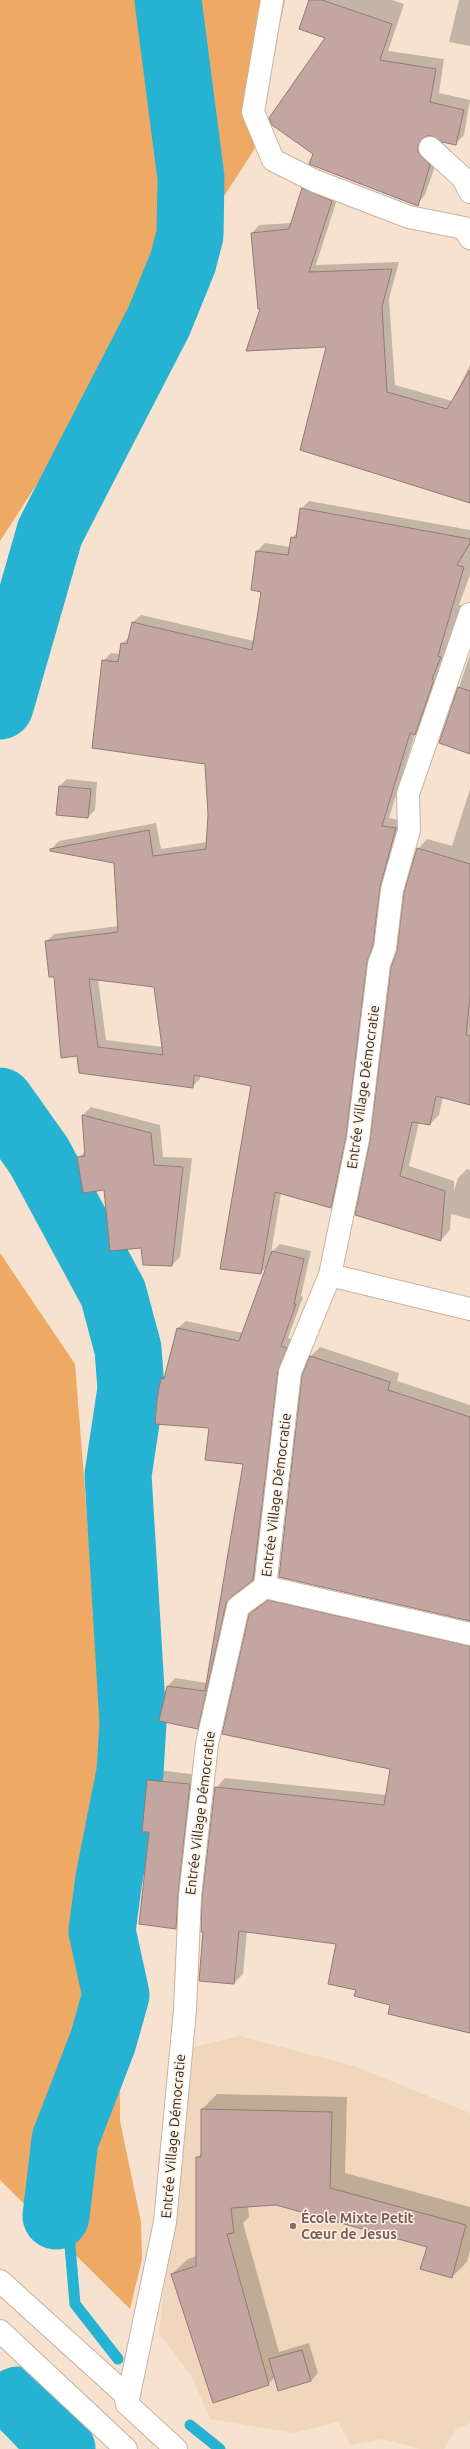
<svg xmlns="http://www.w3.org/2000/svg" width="470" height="2449" font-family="Ubuntu,sans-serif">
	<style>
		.built { fill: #f0d6bd }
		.green { fill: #eeaa65 }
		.shadow { fill: #0003; fill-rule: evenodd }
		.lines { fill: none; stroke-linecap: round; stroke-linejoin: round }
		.stream { stroke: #26b2d2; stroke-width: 11 }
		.river { stroke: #26b2d2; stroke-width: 67 }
		.building { fill: #c3a6a1; stroke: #947a74; fill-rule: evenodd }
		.street-casing { stroke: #c7b3a1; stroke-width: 24 }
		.secondary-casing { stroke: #c7b3a1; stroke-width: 24 }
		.street { stroke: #fff; stroke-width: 22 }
		.secondary { stroke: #fff; stroke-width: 22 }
		.education-dot { fill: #8d6e63; stroke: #fdf1e5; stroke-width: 1.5 }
		.labels { text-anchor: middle; stroke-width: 3; stroke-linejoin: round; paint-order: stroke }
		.street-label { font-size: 14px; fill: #332b24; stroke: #fdf1e5 }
		.education-label { font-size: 14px; font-weight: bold; fill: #785e54; stroke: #fdf1e5; text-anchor: start }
	</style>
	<rect width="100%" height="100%" fill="#f6e2cf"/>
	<path class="built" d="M 240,2036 L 354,2066 L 470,2113 L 470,2423 L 456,2429 L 444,2449 L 420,2449 L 383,2439 L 351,2445 L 338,2422 L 293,2433 L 210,2419 L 192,2377 L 159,2333 L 191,2048 Z"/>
	<g class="green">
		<path d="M 0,0 L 285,0 L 254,150 L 0,541 Z"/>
		<path d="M 0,1253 L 75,1364 L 119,1921 L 120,2121 L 141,2222 L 142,2259 L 130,2309 L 0,2180 Z"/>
	</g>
	<g class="shadow">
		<path d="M 310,0 L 392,0 L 404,4 L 388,51 L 444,59 L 439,93 L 470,100 L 464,135 L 455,144 L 433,135 L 427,135 L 427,143 L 439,155 L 425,195 L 416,205 L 314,153 L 327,38 Z"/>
		<path d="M 459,0 L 470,0 L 470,46 L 449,42 Z"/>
		<path d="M 310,181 L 339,193 L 316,265 L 399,262 L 389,299 L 395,385 L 452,401 L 470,365 L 470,502 L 327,346 L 261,307 L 252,233 L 259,225 L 292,223 L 303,189 Z"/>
		<path d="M 309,501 L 470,530 L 470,575 L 459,605 L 464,606 L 423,726 L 415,734 L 389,818 L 403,821 L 339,1199 L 331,1207 L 281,1193 L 271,1253 L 280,1244 L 311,1251 L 301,1296 L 303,1297 L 288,1338 L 294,1340 L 261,1571 L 233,1596 L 205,1720 L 197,1728 L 168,1686 L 175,1678 L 207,1683 L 244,1464 L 162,1378 L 167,1374 L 178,1328 L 186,1321 L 243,1333 L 267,1266 L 261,1273 L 252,1086 L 200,1075 L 200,1079 L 192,1087 L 78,1055 L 46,942 L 54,934 L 119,926 L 115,862 L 51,849 L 59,841 L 156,823 L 161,849 L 207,842 L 209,814 L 206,763 L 103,661 L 111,653 L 120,654 L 122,644 L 130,636 L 133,622 L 141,615 L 254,641 L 263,591 L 252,590 L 257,551 L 265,543 L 291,547 L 292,538 L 297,533 L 301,509 ZM 98,979 L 155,986 L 163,1047 L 106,1040 Z"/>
		<path d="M 470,655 L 470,753 L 440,743 Z"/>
		<path d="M 67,779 L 97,782 L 95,810 L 88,817 L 57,814 L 60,786 Z"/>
		<path d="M 470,789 L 470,1102 L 443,1097 L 439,1115 L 430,1124 L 419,1122 L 409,1166 L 454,1181 L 454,1191 L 458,1178 L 467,1169 L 470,1170 L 470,1219 L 451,1214 L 450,1230 L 441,1240 L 371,1141 L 398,950 L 418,849 L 427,839 L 452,846 Z"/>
		<path d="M 91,1107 L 160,1125 L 163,1157 L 192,1158 L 180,1257 L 172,1265 L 142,1247 L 105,1189 L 79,1157 L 86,1150 L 83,1115 Z"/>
		<path d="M 320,1347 L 399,1373 L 397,1381 L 470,1405 L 470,1620 L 303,1375 L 311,1356 Z"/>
		<path d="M 278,1592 L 470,1636 L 470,2033 L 391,2005 L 357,1989 L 337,1943 L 247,1931 L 243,1974 L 234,1983 L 216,1788 L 225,1778 L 387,1795 L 391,1768 L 250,1615 Z"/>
		<path d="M 158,1770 L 199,1775 L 186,1918 L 176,1928 L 150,1832 L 148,1780 Z"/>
		<path d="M 217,2094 L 347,2097 L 345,2173 L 470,2207 L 470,2250 L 467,2262 L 452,2277 L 428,2246 L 276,2204 L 248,2206 L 249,2217 L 243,2223 L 279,2352 L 309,2343 L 318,2373 L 311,2381 L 275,2377 L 268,2384 L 172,2274 L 188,2259 L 197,2256 L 197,2158 L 202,2153 L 202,2109 Z"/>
	</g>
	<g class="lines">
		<g class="stream">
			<path d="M 65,2140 L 65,2188 L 75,2304 L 118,2359"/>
			<path d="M 190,2425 L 220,2449"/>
		</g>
		<g class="river">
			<path d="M 0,706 L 50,532 L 159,321 L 183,262 L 190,235 L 191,178 L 168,0"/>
			<path d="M 0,1101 L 39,1156 L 113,1293 L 128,1349 L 131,1389 L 118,1475 L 133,1723 L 130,1772 L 109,1878 L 102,1931 L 116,1995 L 103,2041 L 65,2140 L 56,2216"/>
			<path d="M 18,2400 L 56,2439 L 62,2449"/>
		</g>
	</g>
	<g class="building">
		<path d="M 309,0 L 322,0 L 392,24 L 380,60 L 436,69 L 430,102 L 464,110 L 456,145 L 442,142 L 432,136 L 426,136 L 418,145 L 418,152 L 430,165 L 418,206 L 309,164 L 313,154 L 272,125 L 269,118 L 325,38 L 299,29 Z"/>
		<path d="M 302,188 L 332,201 L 309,272 L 392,269 L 382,307 L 387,392 L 447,409 L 470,370 L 470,503 L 300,450 L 326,347 L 246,351 L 260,309 L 258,309 L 251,233 L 289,229 Z"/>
		<path d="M 300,508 L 470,539 L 470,543 L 457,565 L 464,567 L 438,656 L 441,657 L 432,679 L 434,680 L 415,735 L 410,733 L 382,826 L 396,828 L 380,887 L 373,945 L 367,962 L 346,1137 L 331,1208 L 275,1192 L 261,1274 L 220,1269 L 251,1086 L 194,1075 L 193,1088 L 79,1073 L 77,1056 L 61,1058 L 54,977 L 49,977 L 45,941 L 118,932 L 114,863 L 50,851 L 50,849 L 149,830 L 153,856 L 206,849 L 208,814 L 205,764 L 92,748 L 102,660 L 118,662 L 121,643 L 127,644 L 132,622 L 252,650 L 261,592 L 251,590 L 256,551 L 288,555 L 291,537 L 296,538 ZM 89,979 L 154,987 L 163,1055 L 98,1047 Z"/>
		<path d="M 458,687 L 470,691 L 470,754 L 439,743 Z"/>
		<path d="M 59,786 L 91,789 L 88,818 L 56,815 Z"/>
		<path d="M 417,848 L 470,864 L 470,998 L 466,1035 L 470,1036 L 470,1105 L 436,1096 L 430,1125 L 412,1122 L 400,1176 L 445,1191 L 441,1241 L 355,1215 L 370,1140 L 391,967 L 397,950 L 404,892 Z"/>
		<path d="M 82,1115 L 151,1133 L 154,1165 L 183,1167 L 172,1266 L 143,1265 L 141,1248 L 110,1251 L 104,1190 L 83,1193 L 77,1157 L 85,1156 Z"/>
		<path d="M 272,1251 L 304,1259 L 294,1304 L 296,1304 L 281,1346 L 287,1348 L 278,1371 L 253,1580 L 231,1597 L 226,1604 L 198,1729 L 159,1721 L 167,1686 L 205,1691 L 243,1464 L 205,1460 L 209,1428 L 155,1424 L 157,1399 L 161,1378 L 164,1379 L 177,1328 L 239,1341 Z"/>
		<path d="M 310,1356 L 390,1382 L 388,1390 L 470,1417 L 470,1621 L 279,1577 L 302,1375 Z"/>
		<path d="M 268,1600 L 470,1646 L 470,2033 L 388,2014 L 390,2005 L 354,1996 L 356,1990 L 328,1984 L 336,1944 L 239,1931 L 234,1984 L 199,1981 L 203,1932 L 201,1932 L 202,1897 L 215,1787 L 384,1805 L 390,1769 L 222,1734 L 249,1614 Z"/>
		<path d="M 147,1780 L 190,1784 L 178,1895 L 176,1929 L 139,1924 L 149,1832 L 142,1832 Z"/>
		<path d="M 201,2109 L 332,2112 L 330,2188 L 466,2225 L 452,2278 L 420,2269 L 427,2247 L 276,2205 L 231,2208 L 234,2233 L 227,2234 L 269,2385 L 213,2403 L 171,2274 L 196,2266 L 196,2157 L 201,2157 Z"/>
		<path d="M 302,2350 L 311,2381 L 278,2391 L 269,2359 Z"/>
	</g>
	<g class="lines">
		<defs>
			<g id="street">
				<path d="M 272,0 L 253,112 L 273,160 L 315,181 L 409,217 L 464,228 L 470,238"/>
				<path d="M 430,148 L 463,178 L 470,192"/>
				<path d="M 330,1275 L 470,1309"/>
				<path d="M 265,1587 L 470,1634"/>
				<path d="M 127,2404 L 165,2222 L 185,2010 L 190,1896 L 207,1744 L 238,1607 L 265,1587 L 290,1372 L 330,1275 L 358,1139 L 379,964 L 385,948 L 392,890 L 409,830 L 408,794 L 470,614"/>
			</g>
			<g id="secondary">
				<path d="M 0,2281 L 125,2394 L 127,2404 L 176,2449"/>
				<path d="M 0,2331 L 126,2449"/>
			</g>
		</defs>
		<use href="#street" class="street-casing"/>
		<use href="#secondary" class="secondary-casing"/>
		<use href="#street" class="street"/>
		<use href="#secondary" class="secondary"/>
	</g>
	<circle class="education-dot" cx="293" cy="2226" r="4"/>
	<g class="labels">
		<g class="street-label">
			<text transform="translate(363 1087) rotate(-82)" y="5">Entrée Village Démocratie</text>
			<text transform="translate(276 1495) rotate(-83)" y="5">Entrée Village Démocratie</text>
			<text transform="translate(200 1813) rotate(-83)" y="5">Entrée Village Démocratie</text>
			<text transform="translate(173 2136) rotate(-85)" y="5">Entrée Village Démocratie</text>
		</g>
		<g class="education-label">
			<text x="301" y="2223">École Mixte Petit<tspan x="301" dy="16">Cœur de Jesus</tspan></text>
		</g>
	</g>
</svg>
